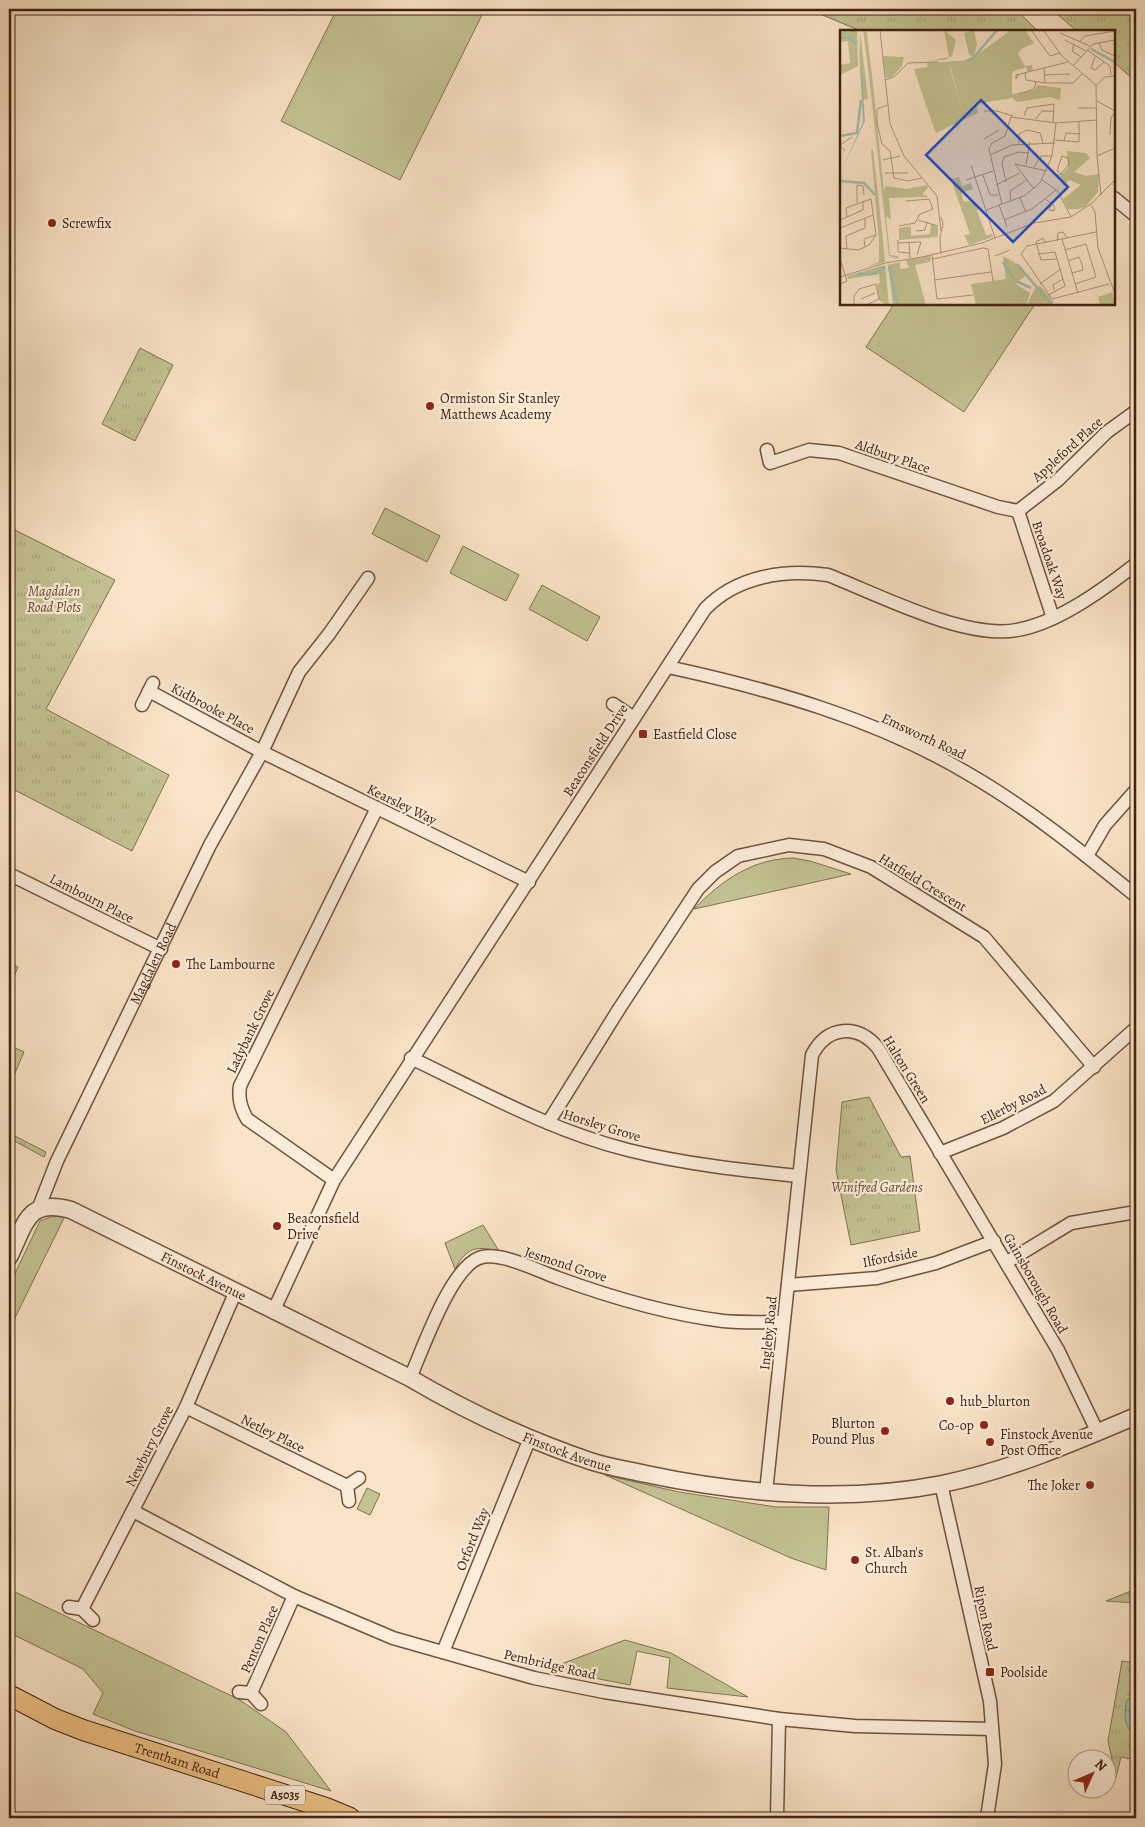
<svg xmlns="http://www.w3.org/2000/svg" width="1145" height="1827" font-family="Alegreya,serif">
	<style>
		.grass { fill: #c3c292; stroke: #827251 }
		.park { fill: url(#park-tufts); stroke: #827251 }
		.water { fill: url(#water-ripples); stroke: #7a8071 }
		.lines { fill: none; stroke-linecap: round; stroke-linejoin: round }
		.minor-casing { stroke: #70523e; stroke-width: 15 }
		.tertiary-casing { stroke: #70523e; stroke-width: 19 }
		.primary-casing { stroke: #422110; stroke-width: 22 }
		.minor { stroke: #fceddb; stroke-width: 12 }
		.tertiary { stroke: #fceddb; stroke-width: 16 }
		.primary { stroke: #edc284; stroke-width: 20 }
		.poi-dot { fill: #8f2418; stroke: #fceddb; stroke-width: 2 }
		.labels { text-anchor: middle; stroke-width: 4.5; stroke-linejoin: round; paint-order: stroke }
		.shield { fill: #fceddb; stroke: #7a5e4d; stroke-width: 1 }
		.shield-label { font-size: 12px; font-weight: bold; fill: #422110 }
		.poi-label { font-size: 14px; fill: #422110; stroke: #fceddb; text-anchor: start }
		.street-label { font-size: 14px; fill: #422110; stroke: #fceddb }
		.park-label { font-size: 14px; font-style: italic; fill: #624930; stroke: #fceddb }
		.inset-river { fill: none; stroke: #9fbfb1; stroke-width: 2.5 }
		.inset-road { fill: none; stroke: #b0967e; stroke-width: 1 }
		.view { fill: #1d4ed8; fill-opacity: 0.15; stroke: #1d4ed8; stroke-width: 2.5 }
		.inset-edge { fill: none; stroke: #422110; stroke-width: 2.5 }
	</style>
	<defs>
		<pattern id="park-tufts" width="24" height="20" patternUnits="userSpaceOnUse" patternTransform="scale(1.25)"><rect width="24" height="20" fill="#c3c292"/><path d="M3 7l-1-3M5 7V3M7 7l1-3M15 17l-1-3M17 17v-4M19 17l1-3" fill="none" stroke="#a9a67d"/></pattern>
		<pattern id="water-ripples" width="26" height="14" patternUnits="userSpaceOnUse" patternTransform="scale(1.25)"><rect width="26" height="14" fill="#9fbfb1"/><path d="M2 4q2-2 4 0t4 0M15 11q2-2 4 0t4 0" fill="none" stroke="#839b8f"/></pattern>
	</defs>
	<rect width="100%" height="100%" fill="#fae4c7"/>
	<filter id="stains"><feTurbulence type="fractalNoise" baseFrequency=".004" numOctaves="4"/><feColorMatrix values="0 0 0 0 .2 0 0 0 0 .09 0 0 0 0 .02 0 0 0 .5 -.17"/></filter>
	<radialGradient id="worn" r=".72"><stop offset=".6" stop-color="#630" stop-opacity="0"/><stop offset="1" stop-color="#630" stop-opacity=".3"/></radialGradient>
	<g class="grass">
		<path d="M 337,9 L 485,9 L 400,180 L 281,121 Z"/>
		<path d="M 894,304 L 1035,304 L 964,412 L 866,347 Z"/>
		<path d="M 385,508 L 440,536 L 427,562 L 372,534 Z"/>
		<path d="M 463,546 L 519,575 L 506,601 L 450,573 Z"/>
		<path d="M 542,585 L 600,617 L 587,641 L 529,609 Z"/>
		<path d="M 793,858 L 810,861 L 851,874 L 694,909 C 722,880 752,859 793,858 Z"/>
		<path d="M 65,1216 L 9,1330 L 9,1286 L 40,1221 L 50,1217 Z"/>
		<path d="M 483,1225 L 499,1251 C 476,1246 467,1247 455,1269 L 445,1243 Z"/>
		<path d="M 605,1475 L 679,1492 L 776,1507 L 829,1507 L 826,1570 L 791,1558 Z"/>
		<path d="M 367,1488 L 380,1494 L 370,1515 L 357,1509 Z"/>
		<path d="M 9,1589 L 240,1700 L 286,1732 L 331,1791 L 135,1731 L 93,1714 L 103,1693 L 83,1669 L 14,1635 L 9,1636 Z"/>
		<path d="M 625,1640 L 671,1653 L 748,1697 L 667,1688 L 670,1658 L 637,1651 L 630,1685 L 548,1669 Z"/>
	</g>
	<g class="park">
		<path d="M 808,9 L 1015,9 L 1036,29 L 1035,31 L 861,31 Z"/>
		<path d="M 1051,9 L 1136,9 L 1136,82 L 1114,62 L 1114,31 L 1077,31 Z"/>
		<path d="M 140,348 L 173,365 L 135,441 L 102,424 Z"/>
		<path d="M 9,527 L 115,580 L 46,709 L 169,775 L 132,851 L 9,787 Z"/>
		<path d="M 9,962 L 18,967 L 9,988 Z"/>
		<path d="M 9,1045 L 24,1052 L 9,1087 Z"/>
		<path d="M 869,1097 L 901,1157 L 910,1156 L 920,1231 L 851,1245 L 836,1170 L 842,1102 Z"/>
		<path d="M 9,1133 L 46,1152 L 44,1157 L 9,1138 Z"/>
		<path d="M 1136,1589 L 1136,1603 L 1106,1601 Z"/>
		<path d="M 1122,1661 L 1136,1663 L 1136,1760 L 1121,1757 L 1116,1777 L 1108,1741 Z"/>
	</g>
	<path class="water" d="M 1136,1695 L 1136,1735 C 1123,1728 1124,1713 1127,1700 Z"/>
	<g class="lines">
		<defs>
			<g id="minor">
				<path d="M 1114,198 L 1136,216"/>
				<path d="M 767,450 L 770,463 L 809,450 L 839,453 L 998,507 L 1018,511"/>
				<path d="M 1018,511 L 1058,480 L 1107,432 L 1136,411"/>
				<path d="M 1018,511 L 1053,618"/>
				<path d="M 668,667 C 770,689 876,719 967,773 C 1028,808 1082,852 1136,896"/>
				<path d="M 149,691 L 262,752 L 529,882"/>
				<path d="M 613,704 L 634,718"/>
				<path d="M 142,705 L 153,683"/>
				<path d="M 1087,856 L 1105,825 L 1136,790"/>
				<path d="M 9,874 L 161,949"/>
				<path d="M 411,1058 C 482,1092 552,1131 628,1150 C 684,1164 741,1170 798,1176"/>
				<path d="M 548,1123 L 619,1009 L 698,889 L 715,872 L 738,856 L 789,845 L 824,849 L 871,867 L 984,937 L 1094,1067"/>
				<path d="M 940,1153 L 1003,1128 L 1054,1101 L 1136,1028"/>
				<path d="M 334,1180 L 247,1119 C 241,1108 238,1099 240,1086 L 377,808"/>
				<path id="s1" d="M 39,1207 L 57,1161 L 210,845 L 262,752 L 299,672 L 329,634 L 368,578"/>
				<path d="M 1007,1262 L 1071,1223 L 1136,1212"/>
				<path d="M 788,1285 L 877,1278 L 936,1263 L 994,1241"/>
				<path d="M 273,1312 L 334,1180 L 705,609 C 737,576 784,569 828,575 C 877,594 965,640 1017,630 C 1058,623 1104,589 1136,564"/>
				<path d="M 410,1378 C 423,1349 450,1269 479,1258 C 498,1250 538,1271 558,1278 C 610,1297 668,1314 723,1321 C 743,1323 764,1322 783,1322"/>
				<path d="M 186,1407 L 347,1486"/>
				<path d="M 941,1484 L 990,1701 L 995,1764 L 987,1818"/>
				<path d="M 766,1492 L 812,1055 C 827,1026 857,1023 878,1048 L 1058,1350 L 1098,1433"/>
				<path d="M 349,1501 L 347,1486 L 359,1478"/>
				<path d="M 133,1511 L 294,1596 L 393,1638 L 534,1678 L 604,1692 L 779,1719 L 855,1726 L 992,1729"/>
				<path d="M 69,1607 L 82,1609 L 93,1620"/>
				<path d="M 82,1609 L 186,1407 L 235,1293"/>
				<path d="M 443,1652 L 530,1438"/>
				<path d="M 239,1692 L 251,1693 L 261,1704"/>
				<path d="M 251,1693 L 294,1596"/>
				<path d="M 777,1818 L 779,1719"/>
			</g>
			<g id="tertiary">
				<path id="s2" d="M 9,1257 C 26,1223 27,1198 71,1210 L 410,1378 C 466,1411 528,1440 590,1461 C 608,1467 628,1470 646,1474 C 740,1494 847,1503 942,1484 C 1010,1470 1073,1443 1136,1416"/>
			</g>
			<g id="primary">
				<path id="s3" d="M 9,1695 L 55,1719 L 83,1730 L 326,1808 L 350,1818"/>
			</g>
		</defs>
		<use href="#minor" class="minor-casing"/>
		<use href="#tertiary" class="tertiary-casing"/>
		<use href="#primary" class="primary-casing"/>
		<use href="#minor" class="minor"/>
		<use href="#tertiary" class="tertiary"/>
		<use href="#primary" class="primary"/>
	</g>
	<g class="poi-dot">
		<circle cx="52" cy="223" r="5"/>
		<circle cx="430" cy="406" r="5"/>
		<rect x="638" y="729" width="10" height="10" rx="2.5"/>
		<circle cx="176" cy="964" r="5"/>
		<circle cx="277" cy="1226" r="5"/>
		<circle cx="950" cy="1401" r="5"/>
		<circle cx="984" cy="1425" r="5"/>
		<circle cx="885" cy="1431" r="5"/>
		<circle cx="990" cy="1442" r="5"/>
		<circle cx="1090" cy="1485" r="5"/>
		<circle cx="855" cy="1560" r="5"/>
		<rect x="985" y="1667" width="10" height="10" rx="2.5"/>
	</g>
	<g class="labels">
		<rect class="shield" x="265" y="1785.5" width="40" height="19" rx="4"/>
		<g class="shield-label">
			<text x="285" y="1799">A5035</text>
		</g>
		<g class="poi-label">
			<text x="62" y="228">Screwfix</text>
			<text x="440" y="403">Ormiston Sir Stanley<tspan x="440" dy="16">Matthews Academy</tspan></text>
			<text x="653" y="739">Eastfield Close</text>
			<text x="186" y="969">The Lambourne</text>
			<text x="287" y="1223">Beaconsfield<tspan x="287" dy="16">Drive</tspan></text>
			<text x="960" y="1406">hub_blurton</text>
			<text x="875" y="1428" text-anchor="end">Blurton<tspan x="875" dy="16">Pound Plus</tspan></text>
			<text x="974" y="1430" text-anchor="end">Co-op</text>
			<text x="1000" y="1439">Finstock Avenue<tspan x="1000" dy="16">Post Office</tspan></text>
			<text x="1080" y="1490" text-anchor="end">The Joker</text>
			<text x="865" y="1557">St. Alban's<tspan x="865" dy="16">Church</tspan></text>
			<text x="1000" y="1677">Poolside</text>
		</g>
		<g class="street-label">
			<text transform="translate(1067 449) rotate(-42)" y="5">Appleford Place</text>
			<text transform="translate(893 456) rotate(19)" y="5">Aldbury Place</text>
			<text transform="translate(1050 560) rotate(71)" y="5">Broadoak Way</text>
			<text transform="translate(213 708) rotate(28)" y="5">Kidbrooke Place</text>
			<text transform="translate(924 736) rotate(25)" y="5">Emsworth Road</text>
			<text transform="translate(595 750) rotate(-57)" y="5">Beaconsfield Drive</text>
			<text transform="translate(402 804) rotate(26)" y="5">Kearsley Way</text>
			<text transform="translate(923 882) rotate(31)" y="5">Hatfield Crescent</text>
			<text transform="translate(92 898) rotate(27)" y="5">Lambourn Place</text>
			<text dy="5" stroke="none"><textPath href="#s1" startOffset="269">Magdalen Road</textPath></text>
			<text transform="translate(250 1031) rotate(-64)" y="5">Ladybank Grove</text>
			<text transform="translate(907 1069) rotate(58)" y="5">Halton Green</text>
			<text transform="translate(1013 1104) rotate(-27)" y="5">Ellerby Road</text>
			<text transform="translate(602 1125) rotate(17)" y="5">Horsley Grove</text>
			<text transform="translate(890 1257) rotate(-11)" y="5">Ilfordside</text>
			<text transform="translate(566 1264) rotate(18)" y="5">Jesmond Grove</text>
			<text dy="5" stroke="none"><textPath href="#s2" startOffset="238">Finstock Avenue</textPath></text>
			<text transform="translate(1036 1283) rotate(60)" y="5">Gainsborough Road</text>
			<text transform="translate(768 1333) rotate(-84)" y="5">Ingleby Road</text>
			<text transform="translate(273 1433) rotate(26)" y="5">Netley Place</text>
			<text transform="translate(149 1446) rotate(-63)" y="5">Newbury Grove</text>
			<text dy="5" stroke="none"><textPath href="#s2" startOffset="642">Finstock Avenue</textPath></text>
			<text transform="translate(472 1539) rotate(-68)" y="5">Orford Way</text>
			<text transform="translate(986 1618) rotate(78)" y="5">Ripon Road</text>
			<text transform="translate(259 1639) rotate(-66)" y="5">Penton Place</text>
			<text transform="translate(550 1664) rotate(13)" y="5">Pembridge Road</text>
			<text dy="5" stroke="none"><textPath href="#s3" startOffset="181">Trentham Road</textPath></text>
		</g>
		<g class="park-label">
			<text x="54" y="596">Magdalen<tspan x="54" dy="16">Road Plots</tspan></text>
			<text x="877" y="1192">Winifred Gardens</text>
		</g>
	</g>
	<g transform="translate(840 30)">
		<rect width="275" height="275" fill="#fae4c7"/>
		<path d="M 5,0 L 17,0 L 18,36 L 0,45 L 0,35 L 10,33 L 8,11 L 0,12 L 0,3 ZM 20,0 L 28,69 L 23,70 L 20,37 ZM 23,0 L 27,3 L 33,54 L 30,55 ZM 109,34 L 122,82 L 91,90 L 74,39 ZM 31,120 L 33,120 L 43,211 L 39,211 ZM 163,226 L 174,232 L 186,245 L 176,254 L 190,263 L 186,275 L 136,275 L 131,254 L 166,249 ZM 39,242 L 46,243 L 46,275 L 39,270 L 37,254 L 40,253 ZM 197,257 L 203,275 L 187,275 L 194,260 ZM 272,262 L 275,275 L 260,275 L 258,267 Z" fill="#c3c292"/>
		<path d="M 104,0 L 116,10 L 112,26 L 105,30 L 88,31 L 109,27 ZM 33,54 L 44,161 L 46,156 L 66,159 L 87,155 L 88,158 L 83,163 L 83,165 L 86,165 L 88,167 L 49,168 L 51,190 L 46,186 L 50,225 L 58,226 L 59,229 L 49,226 L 30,55 ZM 45,235 L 49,275 L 46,275 L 46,243 L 8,249 L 7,246 Z" fill="#c3c292"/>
		<path d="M 134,0 L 137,14 L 134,27 L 129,25 L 124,3 ZM 171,0 L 185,0 L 194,13 L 181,19 L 178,24 L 185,36 L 192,35 L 193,40 L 188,42 L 186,37 L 172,42 L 172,64 L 195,60 L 197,55 L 221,58 L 220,70 L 210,67 L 177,72 L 172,68 L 131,75 L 137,76 L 138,83 L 96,103 L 91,90 L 122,82 L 110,35 L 88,39 L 87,33 L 130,30 ZM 43,26 L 64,27 L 62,36 L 52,47 L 46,48 ZM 227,121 L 246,123 L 250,128 L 234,142 L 246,146 L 259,144 L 258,162 L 245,177 L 238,179 L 228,179 L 223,169 L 241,155 L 229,150 L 224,156 L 219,145 L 215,148 L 217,144 L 222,144 L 228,138 ZM 119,147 L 122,156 L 131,153 L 133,159 L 121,163 L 124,172 L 133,170 L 139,178 L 143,177 L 137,180 L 146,205 L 152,204 L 153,207 L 129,215 L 124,205 L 130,204 L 111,149 ZM 91,194 L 98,197 L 98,207 L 59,210 L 59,198 L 71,196 L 71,206 L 90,204 ZM 39,211 L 43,211 L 45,232 L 27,237 L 39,232 ZM 91,226 L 90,232 L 75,235 L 86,275 L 53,275 L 48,235 L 60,232 L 60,239 L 69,238 L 66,230 ZM 200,256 L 213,271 L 213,275 L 203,275 L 197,257 Z" fill="#c3c292"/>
		<path d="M 18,0 L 25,91 L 0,144 L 23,92 Z" fill="#9fbfb1"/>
		<path class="inset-river" d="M 0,8 L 9,8 L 16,14M 251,19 L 275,32M 126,31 L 134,27 L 157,0M 0,106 L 17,103 L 21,70M 0,151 L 24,153 L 35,165M 163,232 L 174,249M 177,234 L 212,275M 49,237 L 58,275M 17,244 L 33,244 L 45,237M 176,251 L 191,258"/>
		<path class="inset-road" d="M 40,0 L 50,94 L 64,126 L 97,166 L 101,201M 191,0 L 210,26 L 220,23M 203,0 L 223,27 L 256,55M 220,3 L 250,16M 225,10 L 246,21M 240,11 L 245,6 L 275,1M 259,12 L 262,20 L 275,26M 234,14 L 232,21 L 241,27M 247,20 L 270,36 L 271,45M 255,27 L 251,38 L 255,40 L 264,32M 233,36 L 253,14 L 275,10M 204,37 L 205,53M 185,43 L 186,50 L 205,53 L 233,53 L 242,44M 178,45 L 176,49 L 176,45 L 228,32M 205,45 L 230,44M 45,50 L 54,47 L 68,33 L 98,32M 256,55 L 257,126 L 261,165M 256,55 L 265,47 L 275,46M 179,64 L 194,59 L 196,52M 257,71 L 275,81M 47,75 L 37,79 L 37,93 L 42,114 L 50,121 L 54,148 L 68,151 L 82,148M 238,78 L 257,78M 144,81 L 157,81 L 173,86M 184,86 L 187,78 L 214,74 L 213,92M 196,89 L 202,81 L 214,81M 270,105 L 271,88 L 275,82M 144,109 L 159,100M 215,110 L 239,112 L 239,92M 224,111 L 226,103 L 240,104M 179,114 L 179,104 L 187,100 L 200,103 L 203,113M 5,121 L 0,115 L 12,107M 150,125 L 172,115 L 215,113M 222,126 L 228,128 L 229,134 L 221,144 L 217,141 ZM 257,126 L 275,118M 43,130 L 60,126M 131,135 L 155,208M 186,135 L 190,112M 194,137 L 201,126 L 212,126M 45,143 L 68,143M 143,145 L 150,165 L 158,165M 126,150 L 153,141M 202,150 L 218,161 L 231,187M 166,152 L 162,134 L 164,127 L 178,122 L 189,123M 156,155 L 180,143M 194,159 L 175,134 L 207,141M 180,168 L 186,182M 205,169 L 214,175 L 214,181 L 209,180 L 211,175M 171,171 L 170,161 L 187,150M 17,173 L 17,155 L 23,156 L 24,165M 162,174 L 149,119 L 152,113 L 165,106 L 171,87 L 216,93 L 257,90M 159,175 L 167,197M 251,175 L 255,182 L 258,218 L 275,264M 146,180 L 184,166 L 200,153 L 212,126 L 216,93M 101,187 L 103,194 L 100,208 L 101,224M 0,190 L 23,180 L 23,171M 78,190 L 98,196M 164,190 L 192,179 L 216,160M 59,196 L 75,193 L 80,184 L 93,179 L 89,169 L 66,171M 0,198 L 33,185M 76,201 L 85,200 L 87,192M 256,202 L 187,216 L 181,224 L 212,269 L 269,254M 222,209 L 238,263M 58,210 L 58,222 L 69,223M 217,211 L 218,203 L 223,202 L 227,208M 69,212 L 70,228M 58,213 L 81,212 L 77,225M 206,213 L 203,208 L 196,212 L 201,230 L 217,229M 25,217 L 24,209 L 36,205M 0,218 L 18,220 L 29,215 L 36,205 L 31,169 L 6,178 L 7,187M 143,218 L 148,219 L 153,251M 7,219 L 6,206 L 25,198 L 25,188M 225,220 L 246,214 L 256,247 L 235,254M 198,224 L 215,222 L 225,256 L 208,265M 92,225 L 97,269 L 133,265M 86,226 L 142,213 L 194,193 L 231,187 L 252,173 L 275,150M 155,226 L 170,220M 0,229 L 7,251 L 0,254M 93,229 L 143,218M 228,231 L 239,227 L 242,234 L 243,240 L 232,243M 0,247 L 45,233 L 88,226M 94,250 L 151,242M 200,254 L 221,239M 214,260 L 213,255 L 223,249M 21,269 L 35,263M 14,275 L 14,266 L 19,259 L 36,254 L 39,269 L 26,275"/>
		<path class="view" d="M 141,70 L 228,157 L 173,212 L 86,125 Z"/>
		<rect width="275" height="275" class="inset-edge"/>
	</g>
	<rect width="1145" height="1827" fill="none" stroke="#fae4c7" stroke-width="30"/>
	<rect x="10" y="10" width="1125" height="1807" fill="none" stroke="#422110" stroke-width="2.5"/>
	<rect x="15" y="15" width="1115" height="1797" fill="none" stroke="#422110"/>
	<g transform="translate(1092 1774) rotate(45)"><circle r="24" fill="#fceddb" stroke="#b29b8a"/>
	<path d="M0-4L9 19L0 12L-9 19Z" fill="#8f2418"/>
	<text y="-8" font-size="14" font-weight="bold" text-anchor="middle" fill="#422110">N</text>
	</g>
	<rect width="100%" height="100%" filter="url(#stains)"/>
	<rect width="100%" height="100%" fill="url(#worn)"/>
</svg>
